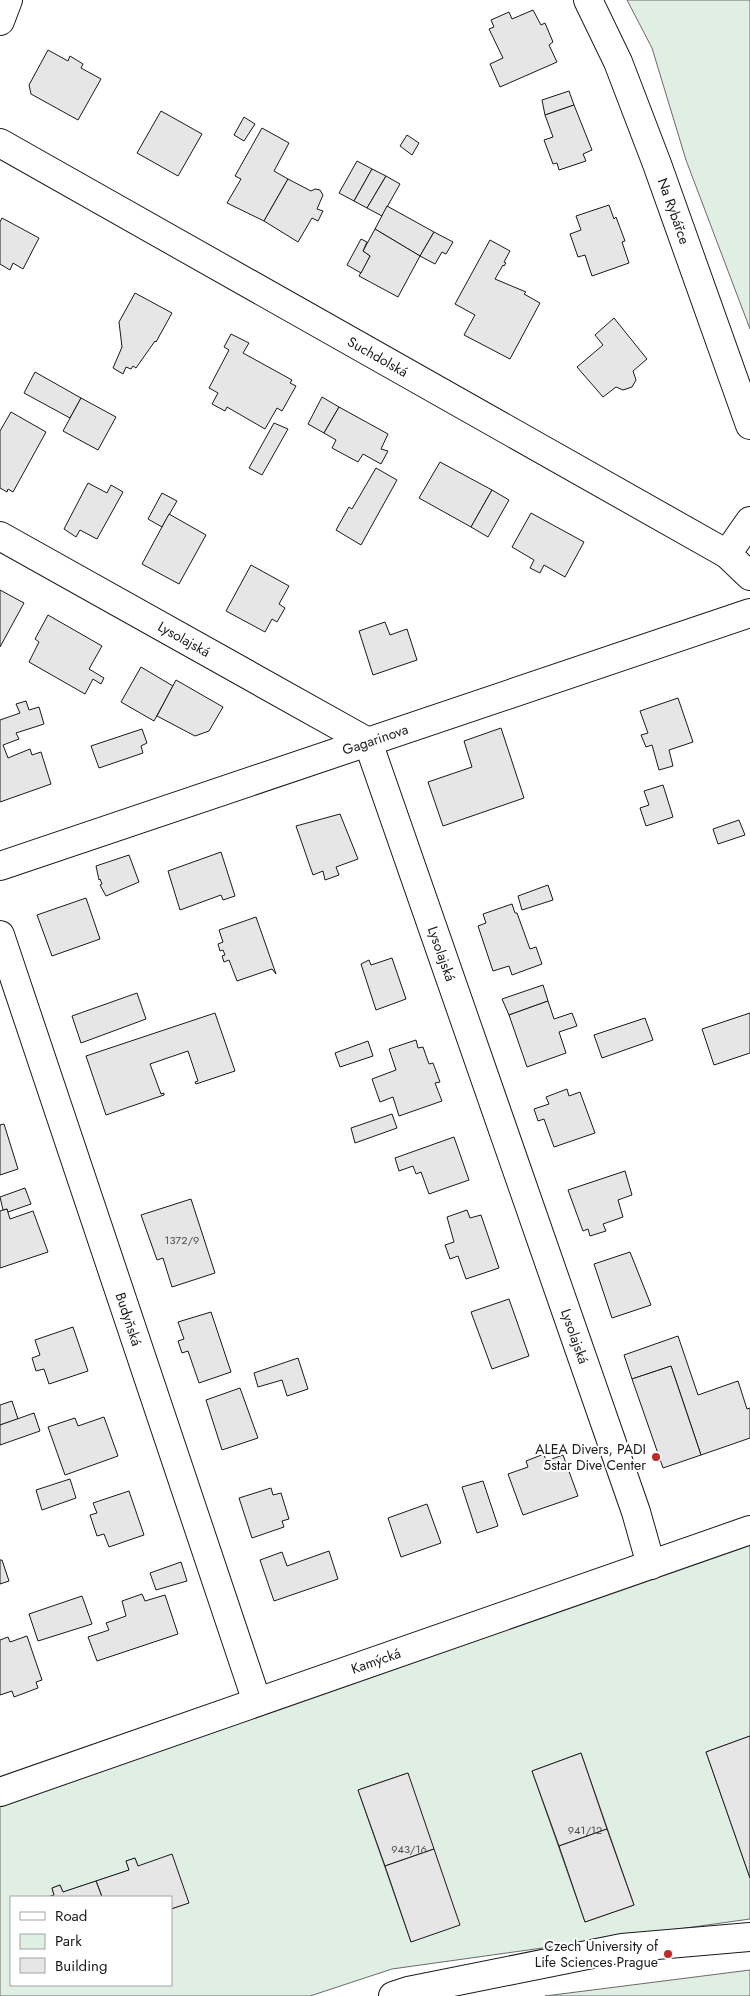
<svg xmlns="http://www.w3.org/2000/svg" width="750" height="1996" font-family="Jost,sans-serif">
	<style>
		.green { fill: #e0efe3; stroke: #6a6a6a; fill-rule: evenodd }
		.building { fill: #e6e6e6; stroke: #1a1a1a }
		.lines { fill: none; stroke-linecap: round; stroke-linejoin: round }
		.street-casing { stroke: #1a1a1a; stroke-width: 30 }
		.secondary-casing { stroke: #1a1a1a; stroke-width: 30 }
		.street { stroke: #fff; stroke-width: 28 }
		.secondary { stroke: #fff; stroke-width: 28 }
		.poi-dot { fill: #c62828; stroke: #fff; stroke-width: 2 }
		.labels { text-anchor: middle; stroke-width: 4; stroke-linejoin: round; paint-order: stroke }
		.number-label { font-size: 11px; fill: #4d4d4d }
		.street-label { font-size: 14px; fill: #1a1a1a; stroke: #fff }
		.poi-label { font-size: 14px; fill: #1a1a1a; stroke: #fff; text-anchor: end }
	</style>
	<rect width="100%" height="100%" fill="#fff"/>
	<g class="green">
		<path d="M 627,0 L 750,0 L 750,329 L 686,160 L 652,48 Z"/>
		<path d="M 750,1543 L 750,1736 L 706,1752 L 750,1878 L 750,1919 L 392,1969 L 310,1996 L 0,1996 L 0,1797 ZM 581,1753 L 634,1905 L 585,1922 L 532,1771 ZM 408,1773 L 411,1942 L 358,1790 ZM 135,1858 L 138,1866 L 188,1903 L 171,1909 L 171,1985 L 11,1985 L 11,1897 L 48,1897 L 54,1895 L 52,1888 L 60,1885 L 63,1892 L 129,1870 L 126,1861 Z"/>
		<path d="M 750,1970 L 750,1996 L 545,1996 Z"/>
	</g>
	<g class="building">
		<path d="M 533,10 L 541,25 L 545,23 L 553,42 L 549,45 L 557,62 L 500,87 L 490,64 L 503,58 L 489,29 L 494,27 L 491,20 L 509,12 L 512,19 Z"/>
		<path d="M 48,50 L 68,61 L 70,56 L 83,64 L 81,68 L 101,79 L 78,120 L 31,94 L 29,85 Z"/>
		<path d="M 569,91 L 574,105 L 545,115 L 542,100 Z"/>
		<path d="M 574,105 L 592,150 L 583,154 L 586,161 L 559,170 L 557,163 L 553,164 L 544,140 L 553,137 L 545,115 Z"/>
		<path d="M 161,111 L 202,134 L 178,176 L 137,153 Z"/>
		<path d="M 244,117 L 255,124 L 244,141 L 234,135 Z"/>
		<path d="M 262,128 L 289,143 L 274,171 L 288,179 L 264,221 L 227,203 L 241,179 L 235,176 Z"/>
		<path d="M 407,135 L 419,143 L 412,155 L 400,146 Z"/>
		<path d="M 357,161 L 372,169 L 354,201 L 339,193 Z"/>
		<path d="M 372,169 L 386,176 L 367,208 L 354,201 Z"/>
		<path d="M 386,176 L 400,184 L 382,216 L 367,208 Z"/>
		<path d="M 288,179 L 311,191 L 315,189 L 320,190 L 323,195 L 317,209 L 323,211 L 318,221 L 312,218 L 298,242 L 264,221 Z"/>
		<path d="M 609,205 L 614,219 L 616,217 L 625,241 L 622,242 L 629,263 L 592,276 L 585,255 L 578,257 L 570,234 L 581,230 L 576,216 Z"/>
		<path d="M 387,206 L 434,232 L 420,256 L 375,229 Z"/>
		<path d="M 2,218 L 39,238 L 23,269 L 13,263 L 10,270 L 0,264 L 0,222 Z"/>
		<path d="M 375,229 L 420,256 L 398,297 L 359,276 L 370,256 L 363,251 Z"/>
		<path d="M 434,232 L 453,242 L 446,254 L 442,252 L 435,264 L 420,256 Z"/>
		<path d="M 361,239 L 367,242 L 363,251 L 370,256 L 361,273 L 347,265 Z"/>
		<path d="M 490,240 L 510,251 L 504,262 L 506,263 L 504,266 L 503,265 L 495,279 L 526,292 L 524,294 L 540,303 L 510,359 L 464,335 L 475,315 L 455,304 Z"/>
		<path d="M 135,293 L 172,313 L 156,342 L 155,341 L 136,368 L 133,366 L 131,369 L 126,367 L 123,374 L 113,368 L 122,347 L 119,322 Z"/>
		<path d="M 614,318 L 647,359 L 633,371 L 636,380 L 632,387 L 623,390 L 616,387 L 603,397 L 577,367 L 603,345 L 595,335 Z"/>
		<path d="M 231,334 L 249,343 L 243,353 L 292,380 L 290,383 L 296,386 L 282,411 L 277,408 L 265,429 L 227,407 L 225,411 L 212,404 L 218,393 L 209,388 L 229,350 L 224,347 Z"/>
		<path d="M 35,372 L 81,398 L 70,418 L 24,393 Z"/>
		<path d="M 322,397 L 339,407 L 324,433 L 308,424 Z"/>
		<path d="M 81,398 L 116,417 L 98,450 L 63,431 Z"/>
		<path d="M 339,407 L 388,434 L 381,449 L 388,451 L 381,464 L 363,454 L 358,462 L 332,448 L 336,440 L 324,433 Z"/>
		<path d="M 11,412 L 46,432 L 13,492 L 8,489 L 7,492 L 0,488 L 0,431 Z"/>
		<path d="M 274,423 L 288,429 L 262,475 L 249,468 Z"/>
		<path d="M 440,462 L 492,490 L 471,527 L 419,498 Z"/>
		<path d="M 376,468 L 397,480 L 361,545 L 336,530 L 349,507 L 352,509 Z"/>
		<path d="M 88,483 L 107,493 L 111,485 L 123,492 L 97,539 L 80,530 L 76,537 L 64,529 Z"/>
		<path d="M 492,490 L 509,500 L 488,537 L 471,527 Z"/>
		<path d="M 162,493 L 177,501 L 162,527 L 148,519 Z"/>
		<path d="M 531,513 L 584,542 L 565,577 L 544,565 L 540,573 L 530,568 L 534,560 L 512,547 Z"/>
		<path d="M 169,514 L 206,535 L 179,584 L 142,564 Z"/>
		<path d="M 251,565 L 289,586 L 279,604 L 285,608 L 277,622 L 272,619 L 265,632 L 226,611 Z"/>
		<path d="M 0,590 L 24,603 L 0,647 Z"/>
		<path d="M 48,615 L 102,646 L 89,669 L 104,678 L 101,684 L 93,679 L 85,694 L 29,662 L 39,642 L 35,639 Z"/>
		<path d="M 385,622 L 390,635 L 407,629 L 417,660 L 373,675 L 359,631 Z"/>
		<path d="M 141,667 L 173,686 L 154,721 L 121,702 Z"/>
		<path d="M 176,680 L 223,707 L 209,731 L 195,736 L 157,716 Z"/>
		<path d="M 678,698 L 693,742 L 669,750 L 673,766 L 659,770 L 652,745 L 646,747 L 641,735 L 648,733 L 640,711 Z"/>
		<path d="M 26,701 L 29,710 L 39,707 L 44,724 L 16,733 L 19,739 L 3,745 L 8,758 L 30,749 L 32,755 L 41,752 L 51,784 L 0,802 L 0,720 L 20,713 L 16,704 Z"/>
		<path d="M 501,728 L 524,798 L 443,826 L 428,782 L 472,767 L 464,741 Z"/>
		<path d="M 142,729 L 147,743 L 141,746 L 143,753 L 99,768 L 91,746 Z"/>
		<path d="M 663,785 L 673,817 L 646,826 L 640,808 L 649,805 L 644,791 Z"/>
		<path d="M 340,814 L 358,859 L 336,867 L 339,875 L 325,880 L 323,871 L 313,875 L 296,826 Z"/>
		<path d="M 739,820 L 745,835 L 718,844 L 713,829 Z"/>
		<path d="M 221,852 L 235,896 L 223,900 L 221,895 L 180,910 L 168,871 Z"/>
		<path d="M 129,855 L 139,882 L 106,896 L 100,885 L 102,884 L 100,879 L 99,880 L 96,866 Z"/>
		<path d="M 548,885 L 553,900 L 522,910 L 518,896 Z"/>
		<path d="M 86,898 L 100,939 L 52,956 L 37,915 Z"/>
		<path d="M 512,904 L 515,913 L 517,913 L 530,949 L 536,947 L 542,964 L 512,975 L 509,966 L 493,971 L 478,926 L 486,923 L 483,914 Z"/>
		<path d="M 256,917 L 276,974 L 272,969 L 237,981 L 229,960 L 224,962 L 222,956 L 225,955 L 223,950 L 220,951 L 218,944 L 223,942 L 219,930 Z"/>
		<path d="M 392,958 L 406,999 L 376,1010 L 361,964 L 369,960 L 371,965 Z"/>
		<path d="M 543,985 L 548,1001 L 509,1015 L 502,999 Z"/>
		<path d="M 137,993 L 146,1019 L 81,1043 L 72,1016 Z"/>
		<path d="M 548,1001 L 554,1019 L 572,1013 L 577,1026 L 559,1032 L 566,1053 L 527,1067 L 509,1015 Z"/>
		<path d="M 215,1013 L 235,1071 L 196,1084 L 195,1082 L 198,1081 L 188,1051 L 150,1064 L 161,1094 L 164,1093 L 164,1095 L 106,1115 L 86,1056 Z"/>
		<path d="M 750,1013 L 750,1053 L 714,1065 L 702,1029 Z"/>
		<path d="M 645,1018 L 653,1040 L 602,1058 L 594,1035 Z"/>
		<path d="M 416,1040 L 418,1048 L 423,1047 L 429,1064 L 433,1063 L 440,1082 L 435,1083 L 442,1101 L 399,1116 L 393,1097 L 380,1102 L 372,1079 L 396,1070 L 389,1049 Z"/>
		<path d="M 368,1041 L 373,1056 L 340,1067 L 335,1053 Z"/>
		<path d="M 567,1089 L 569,1096 L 580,1092 L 595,1133 L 554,1147 L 544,1119 L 538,1121 L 534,1109 L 549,1104 L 546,1097 Z"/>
		<path d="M 392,1114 L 397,1128 L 355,1143 L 351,1128 Z"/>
		<path d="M 4,1124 L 18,1169 L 0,1175 L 0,1125 Z"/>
		<path d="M 454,1137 L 469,1180 L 429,1194 L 421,1172 L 416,1174 L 413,1166 L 399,1171 L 395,1158 Z"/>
		<path d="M 625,1171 L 632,1195 L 618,1200 L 623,1217 L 603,1224 L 606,1231 L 590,1236 L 588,1229 L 583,1231 L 568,1190 Z"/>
		<path d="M 25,1188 L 31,1204 L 8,1212 L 7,1209 L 3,1210 L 0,1197 Z"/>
		<path d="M 191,1199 L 215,1273 L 172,1287 L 163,1258 L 157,1260 L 141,1215 Z"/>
		<path d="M 7,1209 L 10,1219 L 33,1211 L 48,1252 L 0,1268 L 0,1211 Z"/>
		<path d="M 467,1210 L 470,1218 L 481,1215 L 499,1268 L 466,1279 L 458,1256 L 450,1259 L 445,1245 L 454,1242 L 447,1217 Z"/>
		<path d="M 630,1252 L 651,1305 L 612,1318 L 594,1264 Z"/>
		<path d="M 509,1299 L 529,1356 L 492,1369 L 471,1312 Z"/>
		<path d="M 211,1312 L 231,1372 L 199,1383 L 188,1351 L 182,1353 L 178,1341 L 184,1339 L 178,1322 Z"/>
		<path d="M 73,1327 L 88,1371 L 49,1384 L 44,1369 L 36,1371 L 32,1358 L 40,1355 L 35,1340 Z"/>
		<path d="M 678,1336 L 698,1395 L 738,1381 L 747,1409 L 750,1408 L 750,1438 L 701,1455 L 671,1366 L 632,1379 L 624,1355 Z"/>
		<path d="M 298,1358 L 308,1389 L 287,1396 L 282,1380 L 258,1387 L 254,1373 Z"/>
		<path d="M 671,1366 L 701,1455 L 663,1468 L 632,1379 Z"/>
		<path d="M 240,1388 L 258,1438 L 222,1450 L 206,1400 Z"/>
		<path d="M 12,1401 L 18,1419 L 0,1425 L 0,1405 Z"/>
		<path d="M 34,1413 L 40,1431 L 0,1445 L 0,1425 Z"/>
		<path d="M 104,1417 L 118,1456 L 65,1475 L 48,1427 L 75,1418 L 78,1426 Z"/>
		<path d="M 544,1454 L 546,1461 L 563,1455 L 578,1496 L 523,1515 L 508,1474 L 528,1467 L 526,1461 Z"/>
		<path d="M 70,1479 L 76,1498 L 42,1510 L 36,1490 Z"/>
		<path d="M 483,1481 L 498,1526 L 477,1533 L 462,1487 Z"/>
		<path d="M 271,1488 L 273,1495 L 281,1493 L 289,1519 L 282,1521 L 284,1527 L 252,1538 L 239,1498 Z"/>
		<path d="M 129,1491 L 144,1535 L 109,1547 L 104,1534 L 97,1536 L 90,1515 L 97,1513 L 93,1503 Z"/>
		<path d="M 427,1504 L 441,1543 L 401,1557 L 388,1518 Z"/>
		<path d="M 329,1551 L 338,1579 L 274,1601 L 260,1560 L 282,1552 L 287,1566 Z"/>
		<path d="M 0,1560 L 2,1560 L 9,1581 L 0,1584 Z"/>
		<path d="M 181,1562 L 187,1581 L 156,1590 L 150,1573 Z"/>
		<path d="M 142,1594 L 145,1601 L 165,1595 L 178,1634 L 97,1661 L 88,1637 L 109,1630 L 106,1623 L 126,1616 L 122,1601 Z"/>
		<path d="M 82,1596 L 92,1624 L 38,1641 L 29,1614 Z"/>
		<path d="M 27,1636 L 42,1680 L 36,1682 L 38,1688 L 14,1697 L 12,1691 L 0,1695 L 0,1640 L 8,1637 L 10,1642 Z"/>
		<path d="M 750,1736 L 750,1878 L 706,1752 Z"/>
		<path d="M 581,1753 L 607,1829 L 559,1846 L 532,1771 Z"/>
		<path d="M 408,1773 L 434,1849 L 385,1866 L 358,1790 Z"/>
		<path d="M 607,1829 L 634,1905 L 585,1922 L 559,1846 Z"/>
		<path d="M 434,1849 L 460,1925 L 411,1942 L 385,1866 Z"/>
		<path d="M 172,1854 L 189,1903 L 171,1909 L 171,1897 L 102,1897 L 96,1881 L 129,1870 L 126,1861 L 135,1858 L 138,1866 Z"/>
		<path d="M 96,1881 L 102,1897 L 48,1897 L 54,1895 L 52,1888 L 60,1885 L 63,1892 Z"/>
	</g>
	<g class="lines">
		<defs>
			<g id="street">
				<path id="s1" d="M 588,0 L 618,62 L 657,164 L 750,425"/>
				<path d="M 0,21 L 8,0"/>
				<path id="s2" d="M 0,536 L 368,742 L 636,1512 L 651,1565"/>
				<path d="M 727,554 L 750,521"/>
				<path id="s3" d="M 0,866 L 750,613"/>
				<path id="s4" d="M 0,935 L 257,1702"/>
				<path d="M 393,1996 L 408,1991 L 622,1948 L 750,1937"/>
			</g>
			<g id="secondary">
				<path id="s5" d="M 0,143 L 727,554 L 750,576"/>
				<path id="s6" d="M 0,1792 L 750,1530"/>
			</g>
		</defs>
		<use href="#street" class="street-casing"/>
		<use href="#secondary" class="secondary-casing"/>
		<use href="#street" class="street"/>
		<use href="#secondary" class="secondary"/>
	</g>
	<g class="poi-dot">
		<circle cx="656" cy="1457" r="5"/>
		<circle cx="668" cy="1954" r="5"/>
	</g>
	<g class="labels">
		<g class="number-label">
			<text x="182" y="1244">1372/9</text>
			<text x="585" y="1834">941/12</text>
			<text x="409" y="1853">943/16</text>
		</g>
		<g class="street-label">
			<text dy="5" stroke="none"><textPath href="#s1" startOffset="228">Na Rybářce</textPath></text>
			<text dy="5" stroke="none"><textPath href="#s5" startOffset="434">Suchdolská</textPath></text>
			<text dy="5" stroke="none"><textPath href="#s2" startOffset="211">Lysolajská</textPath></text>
			<text dy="5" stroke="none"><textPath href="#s3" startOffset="396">Gagarinova</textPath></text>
			<text dy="5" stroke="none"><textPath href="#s2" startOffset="646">Lysolajská</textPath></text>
			<text dy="5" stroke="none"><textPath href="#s4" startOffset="405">Budyňská</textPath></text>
			<text dy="5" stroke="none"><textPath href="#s2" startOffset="1051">Lysolajská</textPath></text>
			<text dy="5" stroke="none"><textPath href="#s6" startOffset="398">Kamýcká</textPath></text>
		</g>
		<g class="poi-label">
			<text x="646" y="1454">ALEA Divers, PADI<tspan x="646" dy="16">5star Dive Center</tspan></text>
			<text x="658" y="1951">Czech University of<tspan x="658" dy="16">Life Sciences Prague</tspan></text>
		</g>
	</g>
	<rect x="10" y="1896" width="162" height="90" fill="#ffffff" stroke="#a3a3a3"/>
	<rect x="20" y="1912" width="25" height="8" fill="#ffffff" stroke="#a3a3a3"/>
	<text x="55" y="1921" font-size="15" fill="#1a1a1a">Road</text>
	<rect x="20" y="1934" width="25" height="15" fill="#e0efe3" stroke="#a3a3a3"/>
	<text x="55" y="1946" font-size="15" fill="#1a1a1a">Park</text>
	<rect x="20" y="1958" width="25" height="15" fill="#e6e6e6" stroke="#a3a3a3"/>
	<text x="55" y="1971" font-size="15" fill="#1a1a1a">Building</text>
</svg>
